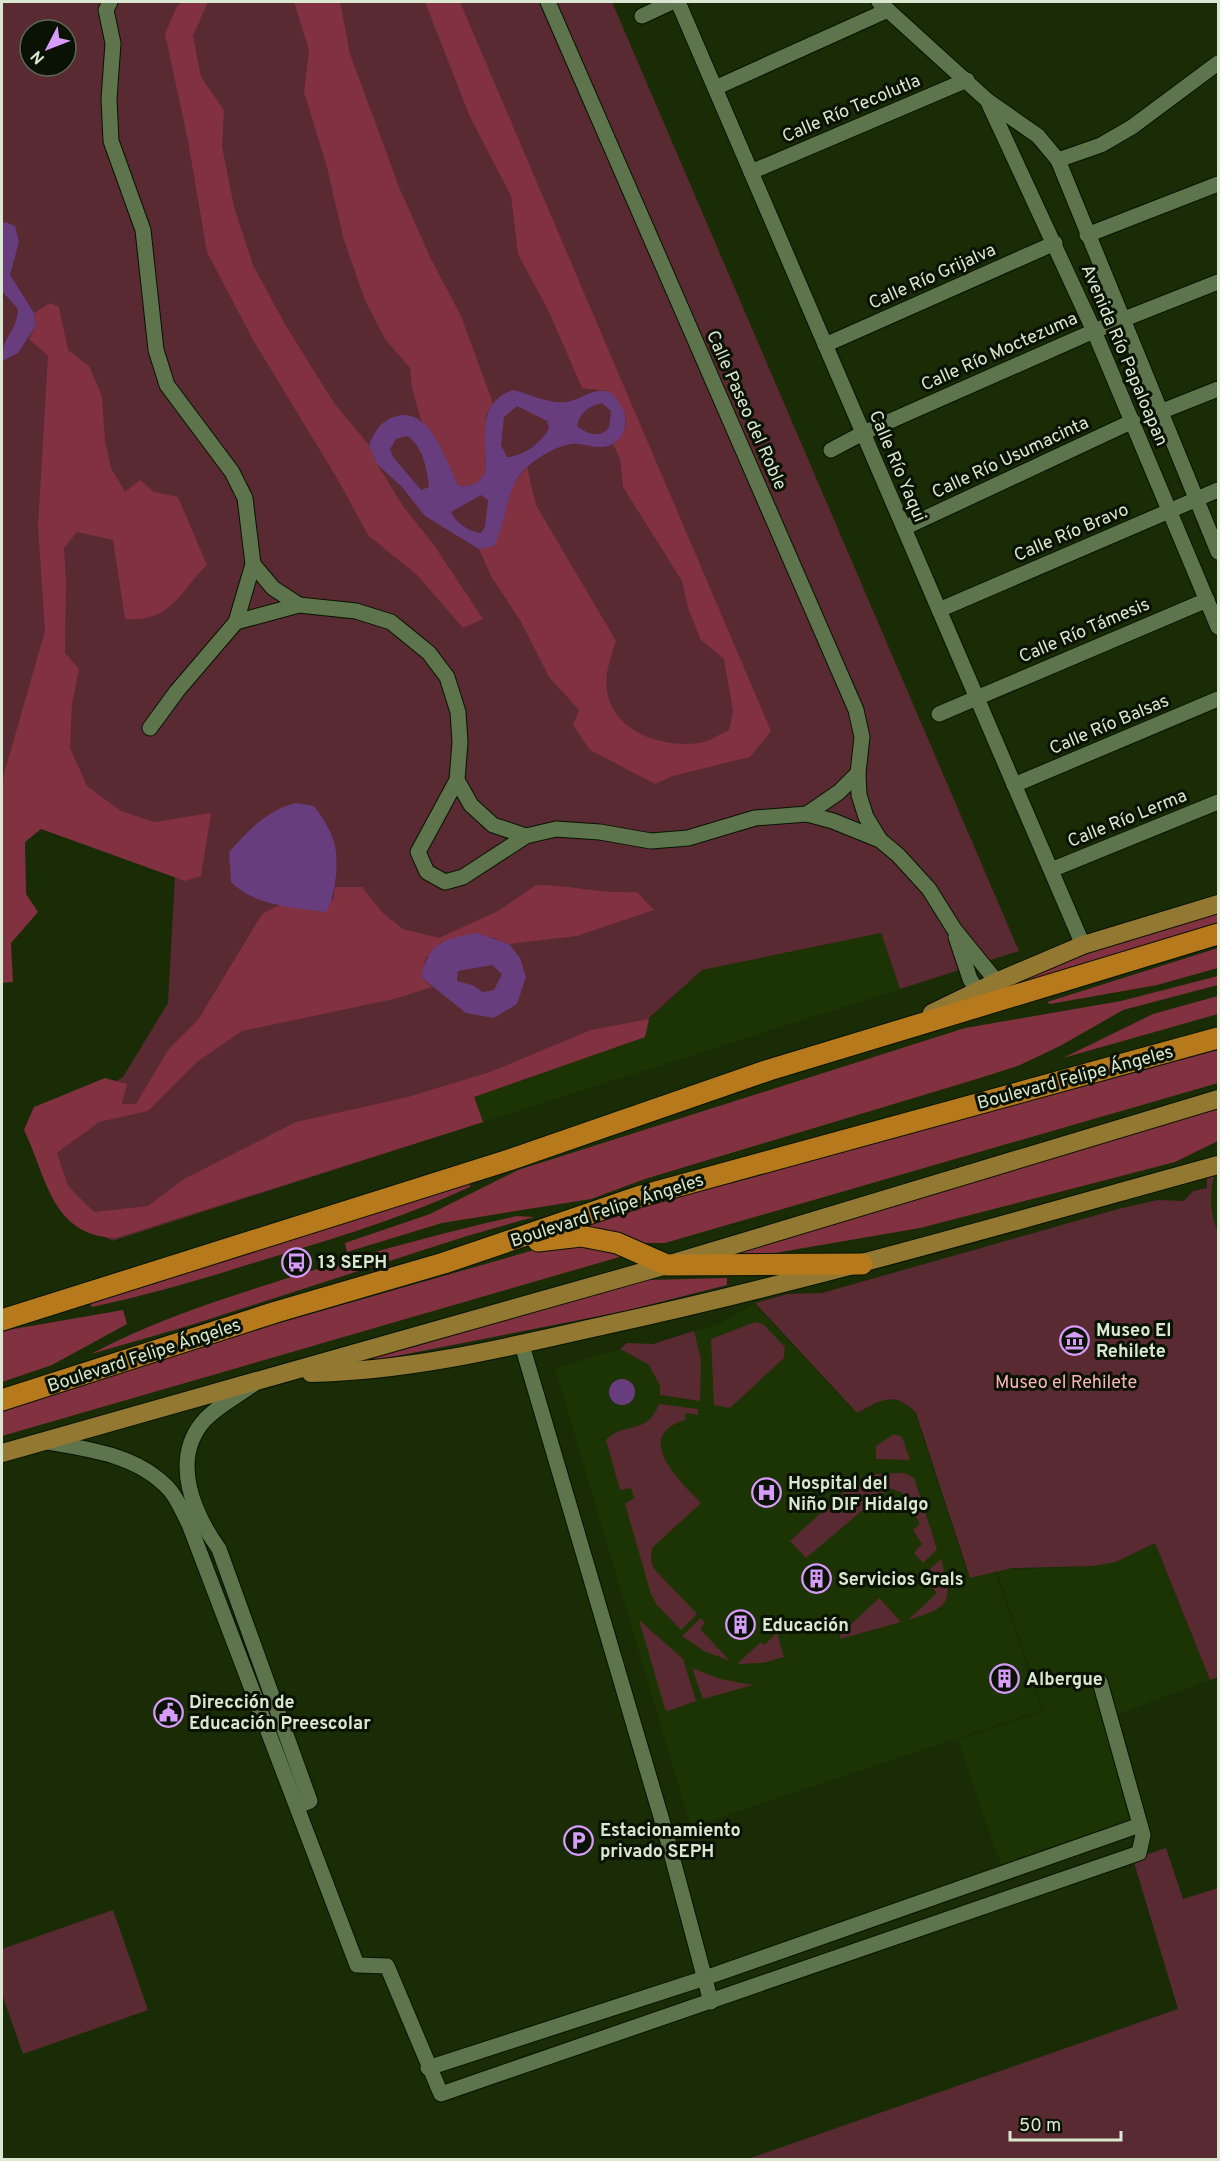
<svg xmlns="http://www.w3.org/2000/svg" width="1220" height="2161" font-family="Overpass,sans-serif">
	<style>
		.built { fill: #1c3304 }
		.green { fill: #592a31; fill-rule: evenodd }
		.forest { fill: #81313f }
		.water { fill: #673d7d; fill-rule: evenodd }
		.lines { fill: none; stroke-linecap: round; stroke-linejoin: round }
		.minor-casing { stroke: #061300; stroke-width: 17 }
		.major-casing { stroke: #061300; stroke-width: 20 }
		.highway-casing { stroke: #061300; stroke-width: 23 }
		.minor { stroke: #5d744c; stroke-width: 15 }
		.major { stroke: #927830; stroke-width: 18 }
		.highway { stroke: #b67a1d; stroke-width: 21 }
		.labels { text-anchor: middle; stroke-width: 6; stroke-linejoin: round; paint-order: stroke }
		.street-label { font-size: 18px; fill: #dae7d1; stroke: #0a1204 }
		.poi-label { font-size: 18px; font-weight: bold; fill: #dae7d1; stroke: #0a1204; text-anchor: start }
		.park-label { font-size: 18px; fill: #fdb5bc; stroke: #0a1204 }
	</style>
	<rect width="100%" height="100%" fill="#192c06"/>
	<g class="built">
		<path d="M 881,933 L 900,989 L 483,1122 L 474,1097 L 645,1037 L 649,1019 L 702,970 Z"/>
		<path d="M 1218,1166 L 1218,1233 L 1210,1209 L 1210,1196 Z"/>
		<path d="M 754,1304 L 857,1414 L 884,1400 L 895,1400 L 906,1404 L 915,1414 L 969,1578 L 995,1572 L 1042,1710 L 691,1827 L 555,1368 L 620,1349 L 627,1343 L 653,1344 L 721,1323 Z"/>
		<path d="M 1155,1543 L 1210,1680 L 1110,1717 L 1142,1826 L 1005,1877 L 958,1740 L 1044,1711 L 997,1570 L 1094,1566 L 1116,1562 Z"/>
	</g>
	<g class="green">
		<path d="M 2,2 L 612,2 L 1019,951 L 900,989 L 881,933 L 702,970 L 649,1018 L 645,1037 L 474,1097 L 483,1122 L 112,1241 L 68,1215 L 47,1119 L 123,1077 L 168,1003 L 175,874 L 35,825 L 19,838 L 2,946 ZM 30,30 L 66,30 L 66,66 L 30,66 Z"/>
		<path d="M 1216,1169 C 1209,1193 1209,1209 1218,1233 L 1218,1677 L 1210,1680 L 1155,1543 L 1116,1562 L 1094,1566 L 1012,1568 L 970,1578 L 916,1413 C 894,1390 882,1400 857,1413 L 755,1303 L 788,1294 L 822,1293 L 1118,1209 L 1158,1200 L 1184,1201 L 1193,1191 L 1207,1188 L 1207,1173 Z"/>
		<path d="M 755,1322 L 763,1324 L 785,1347 L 784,1358 L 730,1408 L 714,1405 L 711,1339 Z"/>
		<path d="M 694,1331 L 701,1359 L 700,1401 L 660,1395 L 660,1385 L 648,1364 L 620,1349 L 627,1343 L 653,1344 Z"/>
		<path d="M 659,1404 L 698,1409 L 698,1415 L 686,1413 L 685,1420 C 631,1436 681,1482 701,1503 L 653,1547 C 650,1556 650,1562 655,1570 L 697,1614 L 681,1630 L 657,1605 L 651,1594 L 625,1504 L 634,1498 L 631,1488 L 620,1490 L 606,1440 C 624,1421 647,1436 659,1404 Z"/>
		<path d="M 894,1434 L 902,1437 L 910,1460 L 876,1459 L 876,1446 Z"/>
		<path d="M 905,1473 L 914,1478 L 937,1549 L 923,1563 L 914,1553 L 922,1544 L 913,1530 L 920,1524 L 901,1492 L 889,1488 L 806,1558 L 790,1541 L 853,1484 L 874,1486 L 875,1474 Z"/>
		<path d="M 941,1559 C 953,1602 952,1607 908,1620 L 937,1593 L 922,1576 Z"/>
		<path d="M 879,1598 L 901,1622 L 840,1639 L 840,1635 Z"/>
		<path d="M 701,1618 L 705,1623 L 700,1629 L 730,1661 L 704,1651 L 682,1636 Z"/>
		<path d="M 639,1620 L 683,1659 L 696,1701 L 668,1711 L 665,1709 Z"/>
		<path d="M 777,1633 L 784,1657 L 763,1663 L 737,1664 L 761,1642 L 764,1645 Z"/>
		<path d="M 692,1668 L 720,1679 L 753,1685 L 703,1699 Z"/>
		<path d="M 1166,1848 L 1183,1899 L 1218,1888 L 1218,2159 L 745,2160 L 1178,2009 L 1133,1859 Z"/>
		<path d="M 113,1910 L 148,2010 L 23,2054 L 2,1994 L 2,1949 Z"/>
	</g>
	<g class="forest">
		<path d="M 183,2 L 208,2 L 193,36 L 201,77 L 224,110 L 222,146 L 234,207 L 253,265 L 286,326 L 334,403 L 369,445 L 377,464 L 403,506 L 434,545 L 483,619 L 463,628 L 418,576 L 368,535 L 337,478 L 253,340 L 207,252 L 188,141 L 165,34 L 177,6 Z"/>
		<path d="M 294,2 L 340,2 L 350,54 L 399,187 L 430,257 L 461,316 L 493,403 L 486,415 L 485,474 L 476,483 L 463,487 L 458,485 L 435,439 L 421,420 L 412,388 L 410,368 L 385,339 L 365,300 L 343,237 L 327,167 L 304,92 L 309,50 Z"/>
		<path d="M 425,2 L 460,2 L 771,731 L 750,757 L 673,776 L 655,784 L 590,750 L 573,725 L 579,710 L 549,677 L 520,620 L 491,576 L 479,549 L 494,546 L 513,485 L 527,467 L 536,505 L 616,641 C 611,658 604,674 607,691 C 613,733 664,748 699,743 C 709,742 720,734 729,730 L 733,711 L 724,659 L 701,640 L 689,611 L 682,581 L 623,487 L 620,459 L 613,444 C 637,422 624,411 607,391 L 582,388 L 549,312 L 518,254 L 511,196 L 470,117 Z"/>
		<path d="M 50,303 L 59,307 L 68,350 L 89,366 L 102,396 L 105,441 L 111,468 L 125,492 L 140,480 L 154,492 L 178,497 L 207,565 C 178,593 171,623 125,619 L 113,540 L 77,532 L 64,548 L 66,582 L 65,653 L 79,669 L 72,704 L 70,748 L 87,786 L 121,811 L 154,822 L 211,813 L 201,876 L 185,881 L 41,829 L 25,842 L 26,894 L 38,912 L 11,943 L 13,982 L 2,983 L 2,781 L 45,631 L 38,526 L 48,356 L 29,339 L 36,325 L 34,313 Z"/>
		<path d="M 536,885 C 570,885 603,894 637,892 L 654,910 L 577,936 L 509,944 L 491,937 L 426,957 L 421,977 L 432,987 L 394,999 L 242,1031 L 197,1062 L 148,1111 L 99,1122 L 57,1153 L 68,1186 L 94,1212 L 148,1206 L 184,1179 L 296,1122 L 408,1097 L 490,1072 L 591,1030 L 649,1019 L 645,1037 L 474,1097 L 483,1122 L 116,1238 C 51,1236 47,1177 24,1130 L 34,1107 L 105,1078 L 127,1084 L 122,1104 L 136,1104 L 168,1050 L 198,1020 L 262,914 L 281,904 L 301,908 L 333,900 L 335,887 L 362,887 L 382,912 L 403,929 L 439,938 L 498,911 Z"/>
		<path d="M 1218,908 L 1218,923 L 1006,989 L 1003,984 L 1085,949 Z"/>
		<path d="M 1218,948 L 1218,968 L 1157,985 L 1050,1004 L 1047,1002 Z"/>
		<path d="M 1218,976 L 1218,985 L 1123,1010 L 1060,1046 L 1020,1065 L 980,1078 L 645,1179 L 591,1199 L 442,1223 L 347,1252 L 345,1243 L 430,1214 L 518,1170 L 965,1028 L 1121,1001 Z"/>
		<path d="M 1218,996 L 1218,1014 L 1063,1058 L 1153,1014 Z"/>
		<path d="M 1218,1036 L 1218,1083 L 665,1243 L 638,1243 L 569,1229 L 614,1213 Z"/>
		<path d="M 1218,1109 L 1218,1141 L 1175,1162 L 920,1228 L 740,1259 L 737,1249 L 1086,1145 Z"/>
		<path d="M 470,1183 L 470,1187 C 411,1214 349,1234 286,1253 C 222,1273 158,1293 92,1307 L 90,1303 Z"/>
		<path d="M 517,1216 L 534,1217 L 467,1236 L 188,1326 L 91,1354 C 154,1320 222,1299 291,1277 C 366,1254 440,1233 517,1216 Z"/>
		<path d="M 548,1246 L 596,1247 L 623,1256 L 2,1436 L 2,1406 L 154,1359 Z"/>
		<path d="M 727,1278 L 727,1285 L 625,1311 L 361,1363 L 359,1356 L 615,1285 L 647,1280 Z"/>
		<path d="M 123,1310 L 127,1324 L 52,1365 L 2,1382 L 2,1331 Z"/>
	</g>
	<g class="water">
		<path d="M 5,222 L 15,226 L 19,242 L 10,275 L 34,313 L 36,325 L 18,353 L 2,361 C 1,336 16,335 18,309 L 2,291 L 2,224 Z"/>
		<path d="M 513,390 C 530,394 548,404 566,402 C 579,401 591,389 605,391 C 613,392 617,399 621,406 C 632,423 622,448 599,447 C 590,447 580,443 572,444 C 558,445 537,458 527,467 C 504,488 508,521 494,546 L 479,549 L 425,516 L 402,487 L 377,464 L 369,445 C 375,431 381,420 397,416 C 431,407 446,462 458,485 L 463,487 L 476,483 L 485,474 C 488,443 474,403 513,390 ZM 602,403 L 611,411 L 609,428 C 598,439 588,434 577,426 C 580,412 588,407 602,403 ZM 517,406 L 547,421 L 549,428 C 543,442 522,457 507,457 L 501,445 L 504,417 ZM 407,436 C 423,446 427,469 429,487 L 421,490 L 393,457 L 390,449 L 396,439 ZM 481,495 L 488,500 L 485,527 L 481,533 C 469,532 456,523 451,512 Z"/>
		<path d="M 296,803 L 314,806 C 322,817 329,827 333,839 C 340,857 336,896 326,912 C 292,907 255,906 231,882 L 229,852 C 249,830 267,810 296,803 Z"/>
		<path d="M 477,933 L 509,944 L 520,958 L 526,977 L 517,1004 L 494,1018 L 466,1013 L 421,977 C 430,941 444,939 477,933 ZM 492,965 L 502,974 L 494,990 L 483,992 L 472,985 L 457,981 L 458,971 Z"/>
		<circle cx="622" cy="1392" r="13"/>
	</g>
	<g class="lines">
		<defs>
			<g id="minor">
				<path d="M 110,2 L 106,10 L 113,43 L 109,99 L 111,141 L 143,230 L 156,350 L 167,385 L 232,472 L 245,498 L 253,564 L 273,588 L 299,605 L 356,611 L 391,622 L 429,653 L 447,677 L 458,712 L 460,742 L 457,780 L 471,805 L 493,825 L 526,836 L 556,829 L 600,832 L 651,841 L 688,838 L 755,818 L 807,814 L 833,821 L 880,840 L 898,855 L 929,889 L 954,929 L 993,977 L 1001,992"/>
				<path d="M 548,2 L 856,710 L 862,737 L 858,773 L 859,795 L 866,817 L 880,840"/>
				<path d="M 678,2 L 1083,945"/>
				<path d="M 879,2 L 988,101 L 1038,136 L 1058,160 L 1218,552"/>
				<path d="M 642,16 L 672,2"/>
				<path d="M 715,88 L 888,10"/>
				<path d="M 989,104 L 1094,331 L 1218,627"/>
				<path d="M 1058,160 L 1101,145 L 1132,127 L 1218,63"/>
				<path d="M 751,172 L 967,80"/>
				<path d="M 1087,235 L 1218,184"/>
				<path d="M 825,345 L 1055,243"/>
				<path d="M 1160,412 L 1218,389"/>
				<path d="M 831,450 L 863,433 L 1094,331 L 1218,282"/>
				<path d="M 904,528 L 1133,421"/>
				<path d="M 939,610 L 1218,490"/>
				<path d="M 236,622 L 299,605"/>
				<path d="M 939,714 L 1207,600"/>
				<path d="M 150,728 L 177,691 L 236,622 L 253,564"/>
				<path d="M 457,780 L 418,852 L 427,872 L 445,882 L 463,877 L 526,836"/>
				<path d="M 1014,785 L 1218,699"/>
				<path d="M 807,814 L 839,792 L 858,773"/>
				<path d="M 1051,870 L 1218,802"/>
				<path d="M 956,937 L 970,979 L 983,1000"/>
				<path d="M 522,1345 L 666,1834 L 711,2002"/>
				<path d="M 254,1384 C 238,1396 215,1407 202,1423 C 171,1462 194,1514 219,1549 L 310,1801 L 298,1806"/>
				<path d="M 47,1442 C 89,1449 137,1455 168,1488 C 177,1497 183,1513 189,1524 L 357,1965 L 387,1966 L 441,2094 L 1139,1853 L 1143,1835 L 1100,1682"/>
				<path d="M 428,2068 L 705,1978 L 1140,1825"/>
			</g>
			<g id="major">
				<path d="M 932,1013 L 996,982 L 1083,945 L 1218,904"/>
				<path d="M 311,1373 C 411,1371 509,1347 606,1325 C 813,1280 1015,1221 1218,1165"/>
				<path d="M 2,1453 L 667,1265 L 1218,1099"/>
			</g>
			<g id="highway">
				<path d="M 538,1241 L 581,1236 L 617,1243 L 667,1265 L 862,1264"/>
				<path d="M 2,1320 L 509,1160 L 769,1070 L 1218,934"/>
				<path d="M 2,1400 L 276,1312 L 444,1263 L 638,1197 L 1218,1038"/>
			</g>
		</defs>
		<use href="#minor" class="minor-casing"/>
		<use href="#major" class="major-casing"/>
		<use href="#highway" class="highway-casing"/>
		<use href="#minor" class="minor"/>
		<use href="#major" class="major"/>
		<use href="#highway" class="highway"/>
	</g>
	<defs>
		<symbol id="bus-ring" viewBox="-11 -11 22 22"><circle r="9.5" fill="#0a1204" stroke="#d79bf9" stroke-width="1.5"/><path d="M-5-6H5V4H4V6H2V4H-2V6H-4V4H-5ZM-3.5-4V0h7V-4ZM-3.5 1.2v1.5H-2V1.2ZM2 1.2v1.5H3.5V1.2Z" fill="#d79bf9"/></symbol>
		<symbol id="museum-ring" viewBox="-11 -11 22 22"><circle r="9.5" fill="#0a1204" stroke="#d79bf9" stroke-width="1.5"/><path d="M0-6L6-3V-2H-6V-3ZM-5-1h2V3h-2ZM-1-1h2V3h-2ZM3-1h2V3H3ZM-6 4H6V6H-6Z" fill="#d79bf9"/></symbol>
		<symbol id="hospital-ring" viewBox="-11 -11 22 22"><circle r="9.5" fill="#0a1204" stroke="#d79bf9" stroke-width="1.5"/><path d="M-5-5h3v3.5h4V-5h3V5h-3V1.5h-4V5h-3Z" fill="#d79bf9"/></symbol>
		<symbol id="building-ring" viewBox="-11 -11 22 22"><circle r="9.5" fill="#0a1204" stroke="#d79bf9" stroke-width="1.5"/><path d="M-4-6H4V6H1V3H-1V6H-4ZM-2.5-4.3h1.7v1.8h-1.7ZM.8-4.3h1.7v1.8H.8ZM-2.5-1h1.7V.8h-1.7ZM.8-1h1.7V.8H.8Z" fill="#d79bf9"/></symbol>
		<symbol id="civic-ring" viewBox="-11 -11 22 22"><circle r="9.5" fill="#0a1204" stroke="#d79bf9" stroke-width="1.5"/><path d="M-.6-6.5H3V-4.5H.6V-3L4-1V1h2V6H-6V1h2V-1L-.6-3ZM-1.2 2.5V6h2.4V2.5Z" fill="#d79bf9"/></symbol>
		<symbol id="parking-ring" viewBox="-11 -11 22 22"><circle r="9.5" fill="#0a1204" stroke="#d79bf9" stroke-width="1.5"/><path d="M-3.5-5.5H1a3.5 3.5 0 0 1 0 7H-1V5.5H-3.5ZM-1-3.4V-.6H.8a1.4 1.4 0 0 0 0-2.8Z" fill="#d79bf9"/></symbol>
	</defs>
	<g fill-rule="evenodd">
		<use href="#bus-ring" x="280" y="1246" width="33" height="33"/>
		<use href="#museum-ring" x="1058" y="1324" width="33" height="33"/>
		<use href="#hospital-ring" x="750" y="1476" width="33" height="33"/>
		<use href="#building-ring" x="800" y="1562" width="33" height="33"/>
		<use href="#building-ring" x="724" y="1608" width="33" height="33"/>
		<use href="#building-ring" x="988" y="1662" width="33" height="33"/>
		<use href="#civic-ring" x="152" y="1696" width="33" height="33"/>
		<use href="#parking-ring" x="562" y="1824" width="33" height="33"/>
	</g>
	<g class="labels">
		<g class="street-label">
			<text transform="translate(851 108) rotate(-23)" y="6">Calle Río Tecolutla</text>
			<text transform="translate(932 276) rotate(-24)" y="6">Calle Río Grijalva</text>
			<text transform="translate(999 351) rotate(-24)" y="6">Calle Río Moctezuma</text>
			<text transform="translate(1125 355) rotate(67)" y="6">Avenida Río Papaloapan</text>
			<text transform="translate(747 410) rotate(66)" y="6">Calle Paseo del Roble</text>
			<text transform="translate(1010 457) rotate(-25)" y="6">Calle Río Usumacinta</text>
			<text transform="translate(898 466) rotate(67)" y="6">Calle Río Yaqui</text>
			<text transform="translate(1071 532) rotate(-23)" y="6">Calle Río Bravo</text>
			<text transform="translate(1084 630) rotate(-23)" y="6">Calle Río Támesis</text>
			<text transform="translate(1109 724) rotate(-23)" y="6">Calle Río Balsas</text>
			<text transform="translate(1127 818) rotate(-22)" y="6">Calle Río Lerma</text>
			<text transform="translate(1075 1077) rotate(-15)" y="6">Boulevard Felipe Ángeles</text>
			<text transform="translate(607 1210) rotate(-18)" y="6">Boulevard Felipe Ángeles</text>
			<text transform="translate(144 1355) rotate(-18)" y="6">Boulevard Felipe Ángeles</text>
		</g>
		<g class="poi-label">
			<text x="318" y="1268">13 SEPH</text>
			<text x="1096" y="1336">Museo El<tspan x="1096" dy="21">Rehilete</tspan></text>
			<text x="788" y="1489">Hospital del<tspan x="788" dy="21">Niño DIF Hidalgo</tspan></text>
			<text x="838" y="1585">Servicios Grals</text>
			<text x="762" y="1631">Educación</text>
			<text x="1026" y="1685">Albergue</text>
			<text x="189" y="1708">Dirección de<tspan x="189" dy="21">Educación Preescolar</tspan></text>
			<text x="600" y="1836">Estacionamiento<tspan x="600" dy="21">privado SEPH</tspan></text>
		</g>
		<g class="park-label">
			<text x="1066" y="1388">Museo el Rehilete</text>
		</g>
	</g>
	<rect width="1220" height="2161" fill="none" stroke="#dae7d1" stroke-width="6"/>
	<g transform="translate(48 48) rotate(228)"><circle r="28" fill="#0a1204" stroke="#5d6756" stroke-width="1.5"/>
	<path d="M0-4.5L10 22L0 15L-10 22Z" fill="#d79bf9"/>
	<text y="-9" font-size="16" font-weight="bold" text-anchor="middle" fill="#dae7d1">N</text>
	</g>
	<path d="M1010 2131v9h111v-9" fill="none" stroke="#dae7d1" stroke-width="3"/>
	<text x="1019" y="2131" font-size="18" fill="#dae7d1" stroke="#0a1204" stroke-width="4.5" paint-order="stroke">50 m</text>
</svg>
